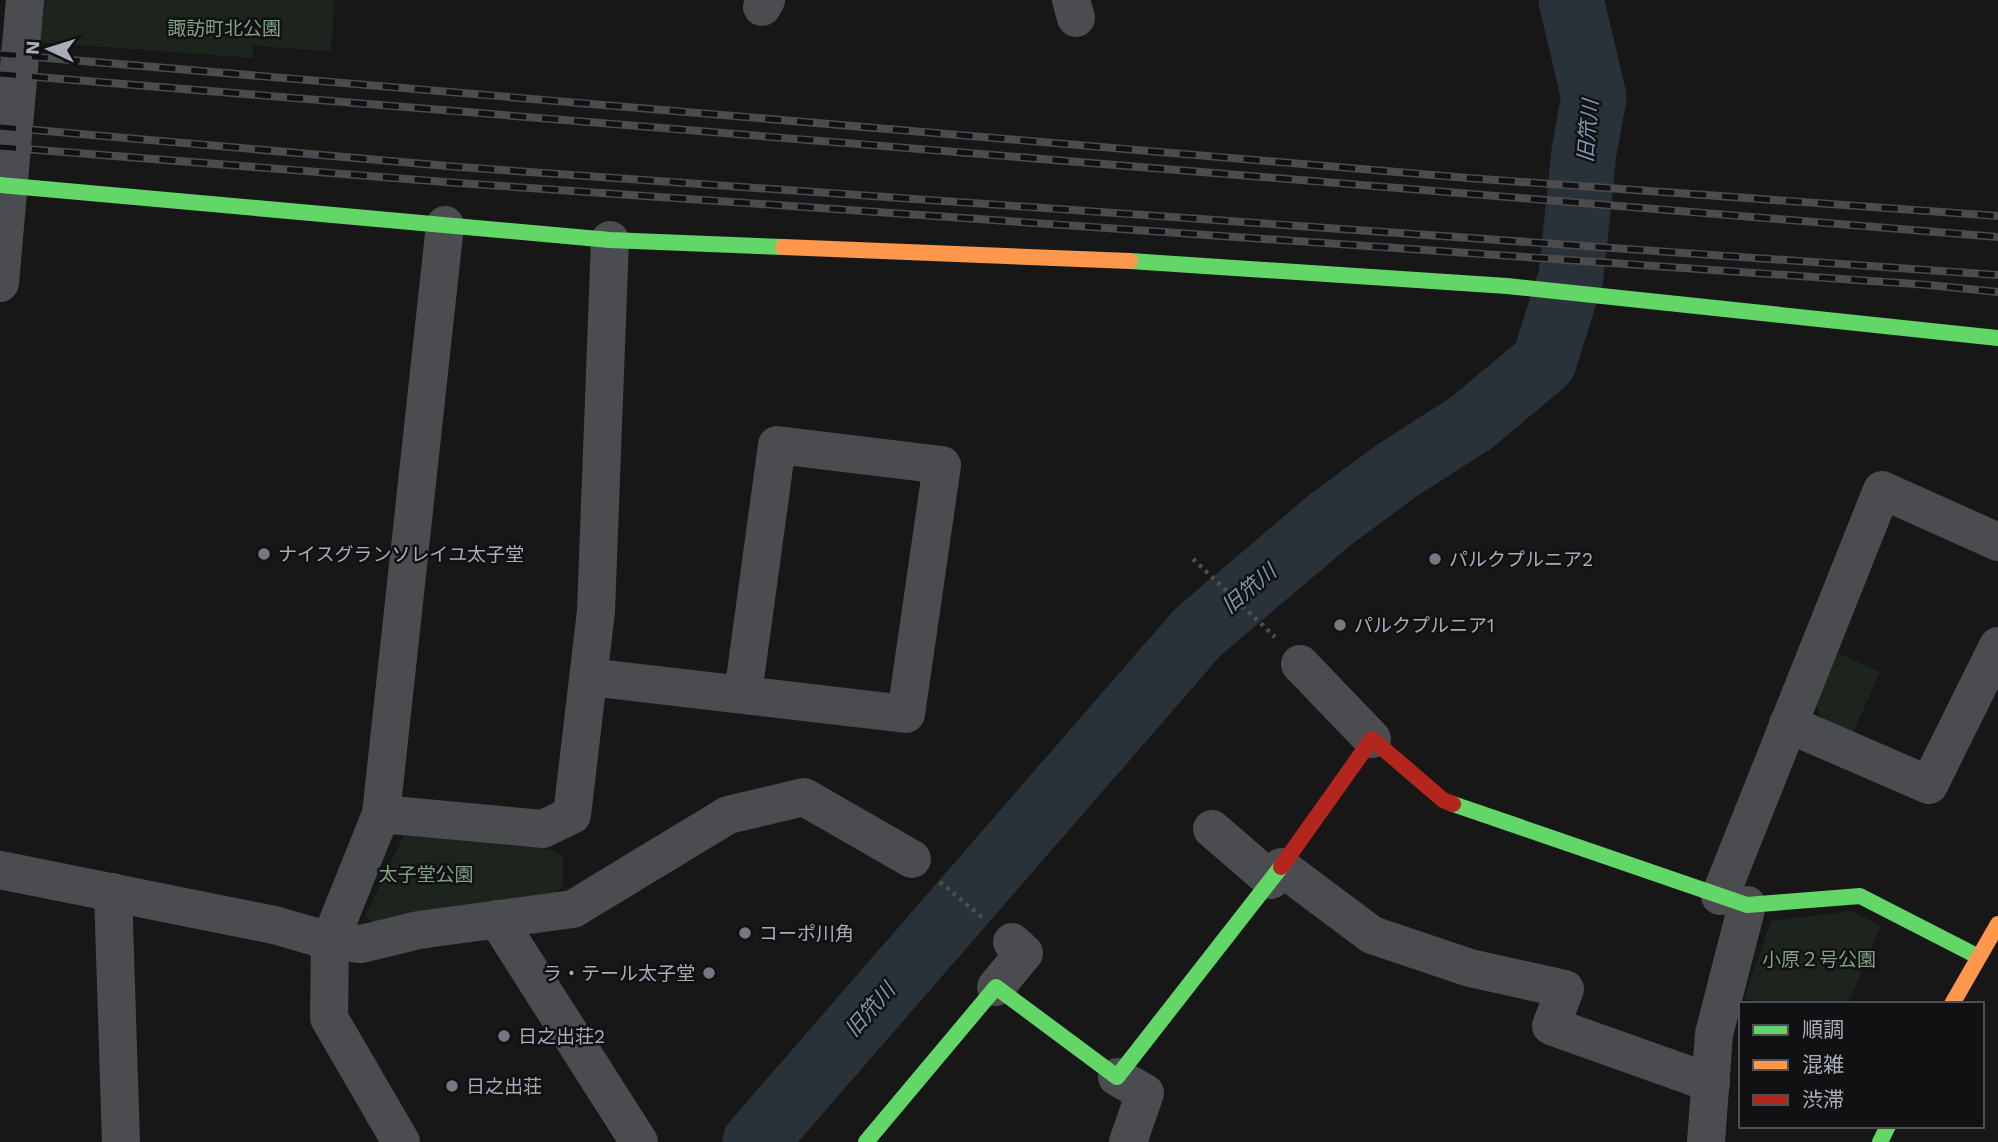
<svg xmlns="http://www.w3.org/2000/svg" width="1998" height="1142" font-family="'Work Sans','Noto Sans JP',sans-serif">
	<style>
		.green { fill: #1d241e }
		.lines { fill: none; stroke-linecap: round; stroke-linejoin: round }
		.river { stroke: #2a3239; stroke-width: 65 }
		.path { stroke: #4d4e52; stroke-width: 4.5; stroke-dasharray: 3.5 5; stroke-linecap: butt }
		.street { stroke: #4b4c50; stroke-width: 38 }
		.fast { stroke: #63d668; stroke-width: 16 }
		.slow { stroke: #ff974d; stroke-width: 16 }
		.jam { stroke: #b3261e; stroke-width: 16 }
		.rail-casing { stroke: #4b4c4f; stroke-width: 8 }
		.rail { stroke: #111113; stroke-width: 5; stroke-dasharray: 16; stroke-linecap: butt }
		.poi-dot { fill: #757880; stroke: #111113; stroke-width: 2.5 }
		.labels { text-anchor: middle; stroke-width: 5; stroke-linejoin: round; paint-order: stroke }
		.park-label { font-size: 19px; fill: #7fa381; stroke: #111113 }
		.poi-label { font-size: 19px; fill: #a8adb8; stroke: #111113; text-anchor: start }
		.water-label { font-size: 21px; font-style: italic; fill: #7f9bb3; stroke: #111113 }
	</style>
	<rect width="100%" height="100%" fill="#171717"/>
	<g class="green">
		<path d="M 42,0 L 334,0 L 331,51 L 253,46 L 253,58 L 38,42 Z"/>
		<path d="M 1836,652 L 1880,672 L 1853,733 L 1821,719 L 1815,699 Z"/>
		<path d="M 404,835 L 548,849 L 563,856 L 563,886 L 545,902 L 376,926 L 365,916 Z"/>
		<path d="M 1851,911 L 1881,926 L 1848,1004 L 1761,1004 L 1744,998 L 1771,921 Z"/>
	</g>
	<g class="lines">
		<path class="river" d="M 755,1142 L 1198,632 L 1330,520 L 1396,471 L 1471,423 L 1544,362 L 1571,276 L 1584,152 L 1594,97 L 1571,0"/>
		<g class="path">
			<path d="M 1193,559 L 1275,637"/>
			<path d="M 940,882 L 984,919"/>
		</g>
		<g class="street">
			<path d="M 1071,0 L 1076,18"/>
			<path d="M 762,7 L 766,0"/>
			<path d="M 0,283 L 25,0"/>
			<path d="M 1300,664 L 1372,739"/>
			<path d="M 589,677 L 906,714 L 942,465 L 777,445 L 743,694"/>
			<path d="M 1788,724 L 1929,785 L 1998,646"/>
			<path d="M 381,814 L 445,225"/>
			<path d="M 1212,829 L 1271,880"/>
			<path d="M 1281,867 L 1372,935 L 1470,968 L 1565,989 L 1551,1026 L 1711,1083"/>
			<path d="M 0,870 L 274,925 L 330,941 L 381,814 L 543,829 L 572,815 L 596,611 L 610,240"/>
			<path d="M 113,892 L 121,1142"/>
			<path d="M 1720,896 L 1882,490 L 1998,542"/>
			<path d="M 497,919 L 639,1142"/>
			<path d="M 996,987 L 1024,953 L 1012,942"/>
			<path d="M 1117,1077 L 1145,1093 L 1128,1142"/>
			<path d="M 401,1142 L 329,1018 L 330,941 L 361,944 L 419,930 L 573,909 L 728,815 L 804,797 L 912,859"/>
			<path d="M 1706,1142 L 1714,1034 L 1747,905"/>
		</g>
		<g class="fast">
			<path d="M 0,185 L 610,240 L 783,247"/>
			<path d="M 1130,261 L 1507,286 L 1998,338"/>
			<path d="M 1453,804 L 1747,905 L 1860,896 L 1977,956"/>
			<path d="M 866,1142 L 996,987 L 1117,1077 L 1281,867"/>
			<path d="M 1880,1142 L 1888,1126"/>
		</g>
		<g class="slow">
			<path d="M 783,247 L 1130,261"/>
			<path d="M 1952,1004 L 1998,924"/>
		</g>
		<path class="jam" d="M 1281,867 L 1372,739 L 1443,800 L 1453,804"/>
		<defs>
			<g id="rail">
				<path d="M 0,54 L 1468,178 L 1998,216"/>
				<path d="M 0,74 L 1998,237"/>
				<path d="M 0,127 L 459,167 L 1998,275"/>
				<path d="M 0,147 L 458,183 L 1929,285 L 1998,292"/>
			</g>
		</defs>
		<use href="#rail" class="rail-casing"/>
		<use href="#rail" class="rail"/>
	</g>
	<g class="poi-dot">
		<circle cx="264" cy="554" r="7"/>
		<circle cx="1435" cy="559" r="7"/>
		<circle cx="1340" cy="625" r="7"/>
		<circle cx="745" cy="933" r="7"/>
		<circle cx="709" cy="973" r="7"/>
		<circle cx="504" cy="1036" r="7"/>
		<circle cx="452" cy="1086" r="7"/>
	</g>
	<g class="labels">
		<g class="park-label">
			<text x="224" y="35">諏訪町北公園</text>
			<text x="426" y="881">太子堂公園</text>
			<text x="1819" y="966">小原２号公園</text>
		</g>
		<g class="poi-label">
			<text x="278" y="561">ナイスグランソレイユ太子堂</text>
			<text x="1449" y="566">パルクプルニア2</text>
			<text x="1354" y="632">パルクプルニア1</text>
			<text x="759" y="940">コーポ川角</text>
			<text x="695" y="980" text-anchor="end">ラ・テール太子堂</text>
			<text x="518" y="1043">日之出荘2</text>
			<text x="466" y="1093">日之出荘</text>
		</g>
		<g class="water-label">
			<text transform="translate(1588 131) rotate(-85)" y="7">旧笊川</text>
			<text transform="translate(1249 589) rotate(-40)" y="7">旧笊川</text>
			<text transform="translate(870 1010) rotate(-49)" y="7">旧笊川</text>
		</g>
	</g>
	<rect x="1739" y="1002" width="245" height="126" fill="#111113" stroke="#4d4f55" stroke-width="2"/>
	<rect x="1753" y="1025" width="35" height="10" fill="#63d668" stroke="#4d4f55" stroke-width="2"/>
	<text x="1802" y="1037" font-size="21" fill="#a8adb8">順調</text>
	<rect x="1753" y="1060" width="35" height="10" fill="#ff974d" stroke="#4d4f55" stroke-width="2"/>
	<text x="1802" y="1072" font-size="21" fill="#a8adb8">混雑</text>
	<rect x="1753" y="1095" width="35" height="10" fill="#b3261e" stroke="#4d4f55" stroke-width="2"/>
	<text x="1802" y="1107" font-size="21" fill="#a8adb8">渋滞</text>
	<g transform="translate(49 49) rotate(274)" stroke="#111113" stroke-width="5" paint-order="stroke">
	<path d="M0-5L12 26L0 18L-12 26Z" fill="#a8adb8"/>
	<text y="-10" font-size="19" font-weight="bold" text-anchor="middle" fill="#a8adb8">N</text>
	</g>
</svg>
